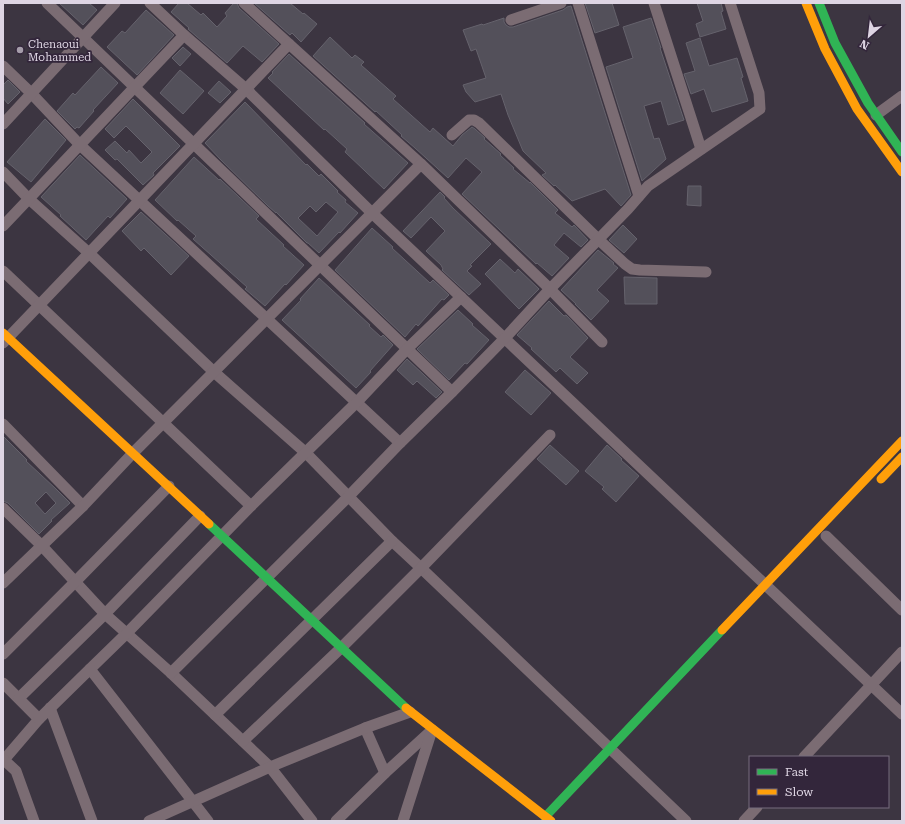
<svg xmlns="http://www.w3.org/2000/svg" width="905" height="824" font-family="'Roboto Serif',serif">
	<style>
		.building { fill: #53505a; stroke: #65626c; fill-rule: evenodd }
		.lines { fill: none; stroke-linecap: round; stroke-linejoin: round }
		.street { stroke: #7b6c73; stroke-width: 11 }
		.fast { stroke: #30b455; stroke-width: 9 }
		.slow { stroke: #ff9f0a; stroke-width: 9 }
		.poi-dot { fill: #a59daa; stroke: #33263b; stroke-width: 1.5 }
		.labels { text-anchor: middle; stroke-width: 3.5; stroke-linejoin: round; paint-order: stroke }
		.poi-label { font-size: 11px; fill: #ded5e3; stroke: #33263b; text-anchor: start }
	</style>
	<rect width="100%" height="100%" fill="#3c3541"/>
	<g class="building">
		<path d="M 59,3 L 89,3 L 97,10 L 83,25 Z"/>
		<path d="M 179,3 L 187,3 L 201,15 L 203,13 L 217,27 L 227,16 L 225,13 L 234,3 L 237,3 L 239,8 L 279,44 L 262,62 L 243,46 L 227,63 L 188,29 L 189,28 L 171,12 Z"/>
		<path d="M 254,3 L 290,3 L 303,14 L 304,13 L 317,24 L 301,42 L 292,33 L 290,35 Z"/>
		<path d="M 585,3 L 612,3 L 619,25 L 595,33 Z"/>
		<path d="M 697,3 L 721,3 L 723,11 L 721,12 L 726,29 L 700,37 L 696,24 L 703,21 Z"/>
		<path d="M 571,6 L 631,195 L 621,206 L 605,189 L 572,201 L 555,185 L 554,186 L 542,175 L 546,173 L 523,151 L 508,115 L 501,94 L 475,102 L 466,92 L 463,85 L 486,78 L 476,49 L 471,51 L 463,30 L 482,24 L 483,25 L 504,18 L 504,22 L 506,25 L 509,27 L 513,27 L 563,10 L 567,7 Z"/>
		<path d="M 146,10 L 174,35 L 137,75 L 107,47 L 122,31 L 125,33 Z"/>
		<path d="M 651,18 L 661,48 L 660,48 L 684,120 L 668,125 L 661,101 L 644,106 L 654,139 L 659,138 L 666,159 L 642,181 L 606,67 L 633,58 L 623,27 Z"/>
		<path d="M 330,37 L 352,58 L 355,55 L 364,62 L 361,65 L 396,96 L 393,99 L 430,132 L 433,128 L 453,146 L 462,135 L 472,127 L 475,129 L 485,138 L 484,139 L 501,154 L 500,155 L 514,168 L 513,169 L 530,183 L 530,182 L 558,210 L 555,213 L 572,227 L 574,225 L 588,240 L 581,247 L 564,233 L 554,245 L 569,258 L 552,276 L 537,263 L 536,264 L 462,194 L 482,172 L 466,158 L 448,178 L 415,148 L 401,136 L 402,135 L 376,111 L 375,112 L 313,56 Z"/>
		<path d="M 700,38 L 709,66 L 737,58 L 743,77 L 741,78 L 748,101 L 712,112 L 704,89 L 691,94 L 684,74 L 695,71 L 686,43 Z"/>
		<path d="M 183,47 L 191,54 L 180,66 L 172,58 Z"/>
		<path d="M 289,54 L 365,123 L 364,124 L 408,163 L 384,189 L 345,152 L 347,149 L 325,129 L 324,130 L 268,78 L 273,73 L 272,72 Z"/>
		<path d="M 101,67 L 118,83 L 93,110 L 94,111 L 79,128 L 77,127 L 75,129 L 57,111 L 73,93 L 75,95 Z"/>
		<path d="M 180,70 L 204,91 L 183,114 L 160,93 Z"/>
		<path d="M 8,80 L 20,92 L 8,104 L 3,98 L 3,85 Z"/>
		<path d="M 219,81 L 231,92 L 220,103 L 208,93 Z"/>
		<path d="M 133,99 L 180,146 L 153,173 L 154,175 L 143,185 L 117,159 L 115,160 L 105,150 L 115,141 L 127,153 L 129,150 L 141,163 L 152,152 L 126,126 L 114,138 L 105,129 Z"/>
		<path d="M 245,102 L 306,165 L 307,164 L 319,176 L 321,174 L 338,191 L 337,192 L 346,200 L 345,202 L 358,213 L 340,233 L 339,232 L 319,253 L 308,243 L 307,243 L 276,212 L 276,213 L 268,206 L 220,159 L 205,143 ZM 326,202 L 338,212 L 317,236 L 298,218 L 310,206 L 316,212 Z"/>
		<path d="M 45,119 L 66,140 L 31,182 L 7,162 Z"/>
		<path d="M 80,155 L 127,199 L 110,218 L 108,216 L 86,240 L 60,216 L 61,215 L 41,197 Z"/>
		<path d="M 194,157 L 219,180 L 220,179 L 259,216 L 256,219 L 284,245 L 283,246 L 304,265 L 286,285 L 285,284 L 265,306 L 245,289 L 247,287 L 193,239 L 196,236 L 178,220 L 177,221 L 155,200 Z"/>
		<path d="M 688,186 L 701,186 L 701,206 L 687,205 Z"/>
		<path d="M 440,192 L 445,197 L 444,198 L 453,208 L 491,244 L 470,265 L 472,266 L 467,271 L 481,284 L 469,295 L 442,270 L 443,269 L 441,265 L 426,251 L 445,231 L 431,217 L 411,238 L 403,231 Z"/>
		<path d="M 141,212 L 189,256 L 171,275 L 144,248 L 141,251 L 122,231 Z"/>
		<path d="M 623,225 L 637,239 L 624,253 L 609,240 Z"/>
		<path d="M 372,228 L 393,247 L 392,248 L 430,283 L 433,280 L 449,295 L 444,300 L 442,299 L 418,326 L 416,324 L 405,337 L 335,270 Z"/>
		<path d="M 598,250 L 614,263 L 613,264 L 618,268 L 597,290 L 609,301 L 591,320 L 575,304 L 576,304 L 561,290 Z"/>
		<path d="M 500,259 L 515,273 L 518,269 L 539,289 L 519,309 L 485,274 Z"/>
		<path d="M 624,277 L 657,278 L 657,304 L 625,304 Z"/>
		<path d="M 319,278 L 370,325 L 369,326 L 381,337 L 383,335 L 393,345 L 370,371 L 371,372 L 356,388 L 282,320 L 301,300 L 300,299 Z"/>
		<path d="M 549,301 L 564,316 L 566,315 L 588,338 L 570,357 L 588,373 L 577,384 L 560,368 L 556,372 L 531,349 L 532,348 L 517,335 Z"/>
		<path d="M 458,310 L 473,324 L 472,325 L 489,340 L 467,364 L 465,363 L 449,380 L 417,349 Z"/>
		<path d="M 407,359 L 442,392 L 436,398 L 417,381 L 413,385 L 397,370 Z"/>
		<path d="M 525,370 L 551,393 L 531,415 L 505,392 Z"/>
		<path d="M 3,436 L 27,460 L 26,461 L 55,488 L 70,503 L 51,520 L 52,521 L 39,534 L 8,503 L 3,501 ZM 46,492 L 56,503 L 45,514 L 35,503 Z"/>
		<path d="M 550,445 L 579,471 L 566,485 L 537,459 Z"/>
		<path d="M 607,445 L 622,459 L 621,460 L 639,476 L 616,502 L 602,489 L 604,487 L 585,471 Z"/>
	</g>
	<g class="lines">
		<g class="street">
			<path d="M 47,3 L 452,392"/>
			<path d="M 150,3 L 184,35 L 246,89 L 372,213 L 902,714"/>
			<path d="M 244,3 L 421,164"/>
			<path d="M 578,3 L 639,196"/>
			<path d="M 654,3 L 701,149"/>
			<path d="M 511,20 L 561,3"/>
			<path d="M 3,66 L 31,93 L 80,145 L 400,443"/>
			<path d="M 876,115 L 902,96"/>
			<path d="M 3,124 L 115,3"/>
			<path d="M 452,135 L 469,120 L 474,120 L 479,123 L 598,239 L 625,264 L 632,269 L 640,270 L 706,272"/>
			<path d="M 3,172 L 29,199 L 89,253 L 214,372 L 306,453 L 392,541 L 421,568 L 686,821"/>
			<path d="M 3,226 L 184,35"/>
			<path d="M 3,271 L 251,506"/>
			<path d="M 3,343 L 289,44"/>
			<path d="M 3,424 L 83,506"/>
			<path d="M 3,508 L 42,546 L 105,614 L 171,673 L 270,767 L 312,821"/>
			<path d="M 826,536 L 902,610"/>
			<path d="M 3,583 L 83,506 L 133,453 L 421,164 L 550,289 L 602,342"/>
			<path d="M 3,654 L 75,582 L 169,486"/>
			<path d="M 90,669 L 127,633 L 251,506 L 357,402 L 407,349 L 461,297"/>
			<path d="M 171,673 L 348,497 L 400,443 L 452,392 L 505,338 L 550,289 L 628,209 L 648,186 L 760,109 L 759,93 L 730,3"/>
			<path d="M 3,683 L 39,719 L 3,761"/>
			<path d="M 19,698 L 105,614 L 200,516"/>
			<path d="M 50,708 L 92,821"/>
			<path d="M 215,715 L 392,541"/>
			<path d="M 39,719 L 90,669 L 208,821"/>
			<path d="M 365,728 L 385,773"/>
			<path d="M 243,741 L 341,648 L 421,568 L 550,435"/>
			<path d="M 804,757 L 902,652"/>
			<path d="M 3,759 L 16,771 L 34,821"/>
			<path d="M 149,821 L 270,767 L 365,728 L 410,712"/>
			<path d="M 336,821 L 385,773 L 432,730"/>
			<path d="M 403,821 L 432,730"/>
			<path d="M 744,821 L 757,807"/>
		</g>
		<g class="fast">
			<path d="M 819,3 L 835,43 L 868,103 L 902,152"/>
			<path d="M 209,524 L 406,708"/>
			<path d="M 545,817 L 722,630"/>
		</g>
		<g class="slow">
			<path d="M 806,3 L 825,49 L 857,109 L 902,172"/>
			<path d="M 3,333 L 209,524"/>
			<path d="M 881,479 L 902,457"/>
			<path d="M 722,630 L 902,441"/>
			<path d="M 406,708 L 551,821"/>
		</g>
	</g>
	<circle class="poi-dot" cx="20" cy="50" r="4"/>
	<g class="labels">
		<g class="poi-label">
			<text x="28" y="48">Chenaoui<tspan x="28" dy="13">Mohammed</tspan></text>
		</g>
	</g>
	<rect width="905" height="824" fill="none" stroke="#ded5e3" stroke-width="8"/>
	<rect x="749" y="756" width="140" height="52" fill="#33263b" stroke="#776c7e"/>
	<rect x="757" y="769" width="20" height="6" fill="#30b455" stroke="#776c7e"/>
	<text x="785" y="776" font-size="12" fill="#ded5e3">Fast</text>
	<rect x="757" y="789" width="20" height="6" fill="#ff9f0a" stroke="#776c7e"/>
	<text x="785" y="796" font-size="12" fill="#ded5e3">Slow</text>
	<g transform="translate(869 36) rotate(208)" stroke="#33263b" stroke-width="3" paint-order="stroke">
	<path d="M0-3L7 15L0 10L-7 15Z" fill="#ded5e3"/>
	<text y="-6" font-size="11" font-weight="bold" text-anchor="middle" fill="#ded5e3">N</text>
	</g>
</svg>
